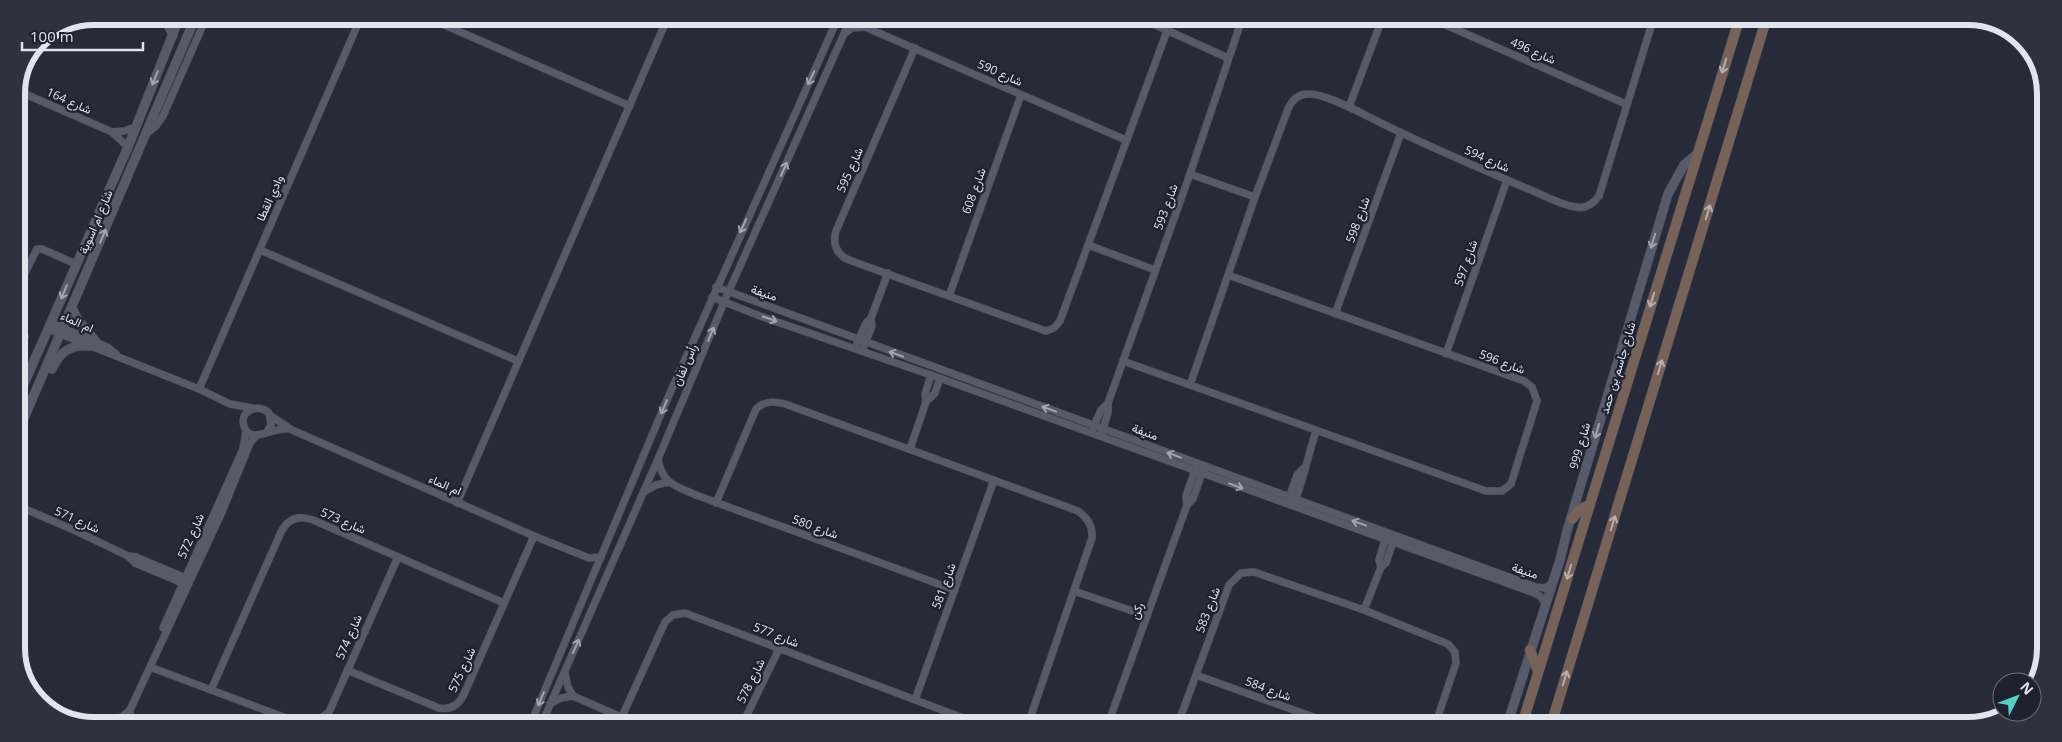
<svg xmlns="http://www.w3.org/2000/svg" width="2062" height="742" font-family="'Open Sans',Vazirmatn,sans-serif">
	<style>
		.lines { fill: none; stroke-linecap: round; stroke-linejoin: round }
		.minor-casing { stroke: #464955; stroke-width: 8 }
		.tertiary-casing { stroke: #464955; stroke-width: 10 }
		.secondary-casing { stroke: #464955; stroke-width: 11 }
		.minor { stroke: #565a6a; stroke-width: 7 }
		.tertiary { stroke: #565a6a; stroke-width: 9 }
		.secondary { stroke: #77625a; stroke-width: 10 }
		.oneway { stroke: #b7afb2 }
		.oneway2 { stroke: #a2a5b2 }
		.labels { text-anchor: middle; stroke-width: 4.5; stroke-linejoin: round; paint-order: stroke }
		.street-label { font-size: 12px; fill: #e1e3ed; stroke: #1e212f }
		.rim { fill: none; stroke: #e1e3ed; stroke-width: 6 }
	</style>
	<rect width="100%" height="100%" fill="#272b39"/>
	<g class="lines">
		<defs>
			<g id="minor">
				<path d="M 426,17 L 630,106"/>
				<path d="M 809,18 L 826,23 L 837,18"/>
				<path d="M 858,18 L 865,27"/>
				<path d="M 1140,18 L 1228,58"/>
				<path d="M 1432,19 L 1626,104"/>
				<path d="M 845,33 L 852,28 L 865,27 L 1126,140"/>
				<path d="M 915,48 L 836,231 C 832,244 837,255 849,260 L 1046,331 L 1054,328 L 1060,321 L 1167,31"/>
				<path d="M 16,90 L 112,132 L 128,147"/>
				<path d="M 1349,107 L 1382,19"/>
				<path d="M 113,132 L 124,131 L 136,127"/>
				<path d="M 147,133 L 156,126 L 163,116 L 207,16"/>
				<path d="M 1190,174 L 1255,197"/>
				<path d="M 1088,245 L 1155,270"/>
				<path d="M 260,250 L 518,361"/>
				<path d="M 716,287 L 1536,587 L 1545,588 L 1553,583"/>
				<path d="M 16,291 L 37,249 L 42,249 L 76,264"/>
				<path d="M 949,296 L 1021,95"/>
				<path d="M 712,297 L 760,316 L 931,375 L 1534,593 L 1540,596 L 1546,604"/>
				<path d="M 1335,314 L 1401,133"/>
				<path d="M 51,323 L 107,347 L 116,354"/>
				<path d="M 48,329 L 199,389 L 230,404 L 252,408"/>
				<path d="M 16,333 L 25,337"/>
				<path d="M 857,343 L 866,323 L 871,318 L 888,273"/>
				<path d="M 864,346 L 872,326 L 871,318"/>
				<path d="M 1446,354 L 1507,180"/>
				<path d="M 1123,361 L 1486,491 L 1502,491 L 1511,484 L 1537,401 L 1532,387 L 1524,381 L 1228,275"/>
				<path d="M 1190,385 L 1255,197 L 1288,109 C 1292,100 1299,94 1308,94 C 1325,93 1363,114 1379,122 C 1427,146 1477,167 1526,188 C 1542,194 1559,205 1576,207 C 1586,209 1593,204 1599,196 L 1653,20"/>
				<path d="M 199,389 L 361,17"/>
				<path d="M 926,402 L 935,393 L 940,378"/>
				<path d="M 271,416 L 292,430 L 534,536 L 589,558 L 601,557"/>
				<path d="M 1093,428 L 1101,410 L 1108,403"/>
				<path d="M 267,432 L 271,425 L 269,413 C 259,403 239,410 244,426 C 250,446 274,426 289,429"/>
				<path d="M 1102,432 L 1108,413 L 1108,403 L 1190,174 L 1242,19"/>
				<path d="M 910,449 L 926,402 L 925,394 L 931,375"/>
				<path d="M 658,459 C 662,484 676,486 696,495 L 955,590"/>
				<path d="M 644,492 L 656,485 L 669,482"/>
				<path d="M 1288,501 L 1297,475 L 1304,468"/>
				<path d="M 457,503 L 668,17"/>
				<path d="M 716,503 L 756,409 C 765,400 776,401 788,405 L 1078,511 C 1088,518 1093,526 1092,538 L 1028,724"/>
				<path d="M 1294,504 C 1303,480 1308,456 1316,431"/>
				<path d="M 16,505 L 76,531 L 128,556 L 135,563 L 185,584"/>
				<path d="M 1187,505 L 1193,499 L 1203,470"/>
				<path d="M 128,556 L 136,557 L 188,579"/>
				<path d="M 1381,567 L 1379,560 L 1386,536"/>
				<path d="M 1074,591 L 1147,616"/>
				<path d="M 1364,610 L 1381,567 L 1386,563 L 1394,539"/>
				<path d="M 163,628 L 243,449 L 246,431"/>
				<path d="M 150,667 L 297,722"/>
				<path d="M 347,670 L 439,708 C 451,710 459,705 464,694 L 534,536"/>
				<path d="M 565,673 L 568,687 L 573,696"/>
				<path d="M 1196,675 L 1333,724"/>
				<path d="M 211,690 L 281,532 C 288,518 299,515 313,520 L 504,603"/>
				<path d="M 915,700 L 994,480"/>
				<path d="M 550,704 L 561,698 L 573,696 L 621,717"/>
				<path d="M 106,721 L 122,717 L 130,710"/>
				<path d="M 130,722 L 130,710 L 222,512 L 250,443 L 256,436"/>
				<path d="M 316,722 L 329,712 L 398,557"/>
				<path d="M 531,723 L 666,402 L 838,18"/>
				<path d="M 542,723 L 658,459 L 728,293 L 851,18"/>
				<path d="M 619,723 L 665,622 L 673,615 L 685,613 L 979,724"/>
				<path d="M 743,723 L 779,649"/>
				<path d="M 1108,724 L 1187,505 L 1186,496 L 1196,467"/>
				<path d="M 1178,724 L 1229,585 L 1241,573 L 1254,572 L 1364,610 L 1448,644 L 1455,652 L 1456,663 L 1435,725"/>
			</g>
			<g id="tertiary">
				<path d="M 164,16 L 173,35"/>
				<path d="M 72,308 L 78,320 L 97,343"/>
				<path d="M 52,369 C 59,353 70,344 89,346"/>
				<path d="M 16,402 L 128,147 L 180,16"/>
				<path d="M 16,437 L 196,16"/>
				<path d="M 106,721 L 107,722"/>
				<path d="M 1507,725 L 1560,560 L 1567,531 L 1668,194 L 1684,165 L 1698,153"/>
			</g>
			<g id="secondary">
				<path d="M 1572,519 L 1579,510 L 1589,505"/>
				<path d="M 1530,650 L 1538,671"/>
				<path d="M 1522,725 L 1739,20"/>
				<path d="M 1551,725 L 1766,20"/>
			</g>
		</defs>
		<use href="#minor" class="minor-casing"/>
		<use href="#tertiary" class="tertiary-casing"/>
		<use href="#secondary" class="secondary-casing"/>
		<use href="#minor" class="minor"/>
		<use href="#tertiary" class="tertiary"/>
		<use href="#secondary" class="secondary"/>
	</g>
	<defs><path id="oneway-shaft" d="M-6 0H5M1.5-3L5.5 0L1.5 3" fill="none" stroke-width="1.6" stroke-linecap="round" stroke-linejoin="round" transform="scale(1.25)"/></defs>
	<g class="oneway">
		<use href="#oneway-shaft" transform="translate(1724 66) rotate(107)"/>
		<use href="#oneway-shaft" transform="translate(1708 212) rotate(-73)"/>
		<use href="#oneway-shaft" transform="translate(1652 300) rotate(107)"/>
		<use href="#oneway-shaft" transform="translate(1660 367) rotate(-73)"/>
		<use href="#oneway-shaft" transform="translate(1613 523) rotate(-73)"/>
		<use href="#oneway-shaft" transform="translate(1569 572) rotate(107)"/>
		<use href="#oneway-shaft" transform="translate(1565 678) rotate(-73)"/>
	</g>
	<g class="oneway2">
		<use href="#oneway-shaft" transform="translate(155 78) rotate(112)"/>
		<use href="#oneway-shaft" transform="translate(811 78) rotate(115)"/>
		<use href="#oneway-shaft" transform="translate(784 169) rotate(-66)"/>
		<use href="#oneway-shaft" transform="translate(743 226) rotate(115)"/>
		<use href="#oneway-shaft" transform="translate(103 236) rotate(-67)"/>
		<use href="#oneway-shaft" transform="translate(1653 241) rotate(107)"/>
		<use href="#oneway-shaft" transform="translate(64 292) rotate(113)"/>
		<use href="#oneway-shaft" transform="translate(770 319) rotate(19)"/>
		<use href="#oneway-shaft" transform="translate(711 334) rotate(-67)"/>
		<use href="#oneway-shaft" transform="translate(896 354) rotate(-160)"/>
		<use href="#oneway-shaft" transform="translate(664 407) rotate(113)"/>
		<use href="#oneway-shaft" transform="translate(1049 409) rotate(-160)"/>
		<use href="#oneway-shaft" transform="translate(1597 431) rotate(106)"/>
		<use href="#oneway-shaft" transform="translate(1174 455) rotate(-160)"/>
		<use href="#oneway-shaft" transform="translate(1236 486) rotate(20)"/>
		<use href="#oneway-shaft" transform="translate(1359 523) rotate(-160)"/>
		<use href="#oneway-shaft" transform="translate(576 646) rotate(-66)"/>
		<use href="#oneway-shaft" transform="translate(541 699) rotate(113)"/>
	</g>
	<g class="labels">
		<g class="street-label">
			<text transform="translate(1533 51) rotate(24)" y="4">شارع 496</text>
			<text transform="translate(1000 73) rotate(24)" y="4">شارع 590</text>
			<text transform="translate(69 101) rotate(24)" y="4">شارع 164</text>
			<text transform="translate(1487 159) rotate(24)" y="4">شارع 594</text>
			<text transform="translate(850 170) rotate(-66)" y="4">شارع 595</text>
			<text transform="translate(974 191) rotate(-70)" y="4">شارع 608</text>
			<text transform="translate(270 198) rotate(-66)" y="4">وادي القطا</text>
			<text transform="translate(1166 207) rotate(-70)" y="4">شارع 593</text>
			<text transform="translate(1358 220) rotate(-70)" y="4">شارع 598</text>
			<text transform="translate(96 222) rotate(-67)" y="4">شارع ام اسوية</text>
			<text transform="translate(1466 263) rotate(-71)" y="4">شارع 597</text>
			<text transform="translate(764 293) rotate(19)" y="4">منيفة</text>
			<text transform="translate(77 322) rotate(24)" y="4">ام الماء</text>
			<text transform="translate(1502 362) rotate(20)" y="4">شارع 596</text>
			<text transform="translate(685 365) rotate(-67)" y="4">رأس لفان</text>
			<text transform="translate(1618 368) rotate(-73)" y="4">شارع جاسم بن حمد</text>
			<text transform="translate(1145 432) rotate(20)" y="4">منيفة</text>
			<text transform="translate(1580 446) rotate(-74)" y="4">شارع 999</text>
			<text transform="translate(445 485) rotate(24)" y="4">ام الماء</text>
			<text transform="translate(77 520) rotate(24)" y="4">شارع 571</text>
			<text transform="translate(343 521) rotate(23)" y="4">شارع 573</text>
			<text transform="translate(815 527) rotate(20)" y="4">شارع 580</text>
			<text transform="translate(191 536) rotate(-66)" y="4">شارع 572</text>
			<text transform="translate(1525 571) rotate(19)" y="4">منيفة</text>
			<text transform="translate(944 586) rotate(-70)" y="4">شارع 581</text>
			<text transform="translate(1208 610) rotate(-69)" y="4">شارع 583</text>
			<text transform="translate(1137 611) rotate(-70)" y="4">ركن</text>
			<text transform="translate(776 635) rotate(21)" y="4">شارع 577</text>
			<text transform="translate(349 637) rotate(-66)" y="4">شارع 574</text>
			<text transform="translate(462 670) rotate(-65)" y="4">شارع 575</text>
			<text transform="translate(751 681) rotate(-64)" y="4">شارع 578</text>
			<text transform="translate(1268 689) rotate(20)" y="4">شارع 584</text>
		</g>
	</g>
	<path d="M0 0H2062V742H0ZM94 25H1968A69 69 0 0 1 2037 94V648A69 69 0 0 1 1968 717H94A69 69 0 0 1 25 648V94A69 69 0 0 1 94 25Z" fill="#2e313e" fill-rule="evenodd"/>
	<path class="rim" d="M94 25H1968A69 69 0 0 1 2037 94V648A69 69 0 0 1 1968 717H94A69 69 0 0 1 25 648V94A69 69 0 0 1 94 25Z"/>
	<g transform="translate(2017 697) rotate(48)"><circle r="24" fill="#1e212f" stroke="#6c6f7b"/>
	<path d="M0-4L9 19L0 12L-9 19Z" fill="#56cec3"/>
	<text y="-8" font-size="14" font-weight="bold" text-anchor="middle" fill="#e1e3ed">N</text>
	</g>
	<path d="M22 42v8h121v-8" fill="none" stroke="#e1e3ed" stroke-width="2.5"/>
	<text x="30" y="42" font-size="15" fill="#e1e3ed" stroke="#1e212f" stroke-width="4" paint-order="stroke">100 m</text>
</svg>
